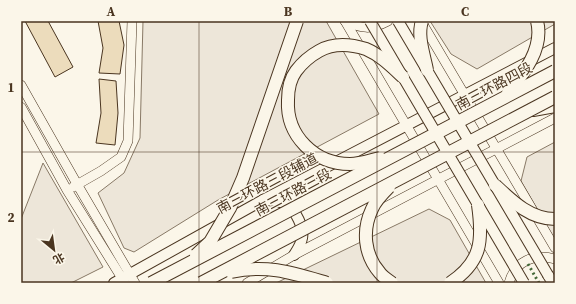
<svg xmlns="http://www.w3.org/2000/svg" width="576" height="304" font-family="'Source Serif 4','Noto Sans SC',serif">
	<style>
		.green { fill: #ede6d9; stroke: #887966 }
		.building { fill: #ecdcbc; stroke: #4a3520 }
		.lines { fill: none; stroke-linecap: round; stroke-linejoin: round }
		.secondary-casing { stroke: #4a3520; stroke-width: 10 }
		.primary-casing { stroke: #4a3520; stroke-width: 12 }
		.highway-casing { stroke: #4a3520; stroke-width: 14 }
		.secondary { stroke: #fbf6e9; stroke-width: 9 }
		.primary { stroke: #fbf6e9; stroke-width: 10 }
		.highway { stroke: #fbf6e9; stroke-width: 12 }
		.primary-bridge-casing { stroke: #4a3520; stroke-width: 12; stroke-linecap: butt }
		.highway-bridge-casing { stroke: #4a3520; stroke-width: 14; stroke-linecap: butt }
		.primary-bridge { stroke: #fbf6e9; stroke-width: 10 }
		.highway-bridge { stroke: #fbf6e9; stroke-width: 12 }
		.hedge { stroke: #436837; stroke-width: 3; stroke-dasharray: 2 3; stroke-linecap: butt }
		.grid { fill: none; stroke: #4a3520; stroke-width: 1; stroke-opacity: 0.55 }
		.labels { text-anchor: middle; stroke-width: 3; stroke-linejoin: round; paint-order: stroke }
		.street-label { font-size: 14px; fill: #4a3520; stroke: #fbf6e9 }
		.neatline { fill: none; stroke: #4a3520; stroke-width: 1.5 }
		.grid-label { font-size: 13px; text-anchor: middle; font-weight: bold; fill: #4a3520 }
	</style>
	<rect width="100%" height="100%" fill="#fbf6e9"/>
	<g class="green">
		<path d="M 143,21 L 326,21 L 379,114 L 218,200 L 134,252 L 124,248 L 98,193 L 124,173 L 140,138 Z"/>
		<path d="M 430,21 L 555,21 L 555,24 L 477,69 L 451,54 Z"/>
		<path d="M 555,142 L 555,240 L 521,181 L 527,157 Z"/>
		<path d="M 43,163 L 103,267 L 71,283 L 21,283 L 21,219 Z"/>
		<path d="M 429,209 L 450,220 L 486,283 L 276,283 Z"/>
	</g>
	<g class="building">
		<path d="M 25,21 L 48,21 L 73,67 L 55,77 Z"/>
		<path d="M 98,21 L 119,21 L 124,45 L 120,74 L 99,73 L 103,48 Z"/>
		<path d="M 99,79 L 116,81 L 118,113 L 115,145 L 96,143 L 101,113 Z"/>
	</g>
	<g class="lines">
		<defs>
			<g id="secondary">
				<path d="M 345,21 L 499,283"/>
				<path d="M 345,21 C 362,29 371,30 388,21"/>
				<path d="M 421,21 L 555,248"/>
				<path d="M 21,85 L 77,184 L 135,283"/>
				<path d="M 21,107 L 67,190 L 125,283"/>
				<path d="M 73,187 L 101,171 L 121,157 L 128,141 L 132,21"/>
				<path d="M 247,283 L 294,255 L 555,118"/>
				<path d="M 509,283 C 515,261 534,253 555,259"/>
			</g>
			<g id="primary">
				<path d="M 263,200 C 271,200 280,200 287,205 C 296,211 304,227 302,238 C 301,245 297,250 294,255"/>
				<path d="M 548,275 L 553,283"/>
				<path d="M 114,283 L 263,200 L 555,48"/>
			</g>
			<path id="highway" d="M 533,110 L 555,106"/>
		</defs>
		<use href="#secondary" class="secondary-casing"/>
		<use href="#primary" class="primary-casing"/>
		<use href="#highway" class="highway-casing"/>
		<use href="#secondary" class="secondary"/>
		<use href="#primary" class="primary"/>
		<use href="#highway" class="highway"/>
		<defs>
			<g id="primary-bridge">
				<path d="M 370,21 L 524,283"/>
				<path d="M 398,21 L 548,275"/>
			</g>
			<g id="highway-bridge">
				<path d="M 422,21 C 417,36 424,54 427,70"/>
				<path d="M 508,93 C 524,73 544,48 537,21"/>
				<path d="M 380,158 C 371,160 360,164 350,164 C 315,164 286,136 288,100 C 288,91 290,79 296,71 C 302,63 310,56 319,51 C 333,43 350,44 366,49 C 380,55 391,66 403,77"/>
				<path d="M 495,185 C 512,201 530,219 555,219"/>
				<path d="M 389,187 C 383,193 375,201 372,209 C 362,230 364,255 380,273 C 383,277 388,280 392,283"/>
				<path d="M 196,255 L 210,242 L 230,208 L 243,178 L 297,21"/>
				<path d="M 231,272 C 267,264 293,273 327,283"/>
				<path d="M 151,283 L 555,71"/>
				<path d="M 201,283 L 555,97"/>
				<path d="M 450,283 C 482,262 483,240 478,205"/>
			</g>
		</defs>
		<use href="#primary-bridge" class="primary-bridge-casing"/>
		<use href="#highway-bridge" class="highway-bridge-casing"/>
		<use href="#primary-bridge" class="primary-bridge"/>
		<use href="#highway-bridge" class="highway-bridge"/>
		<path class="hedge" d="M 528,264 L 539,283"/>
	</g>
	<path class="grid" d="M 199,21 L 199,283M 377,21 L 377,283M 21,152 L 555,152"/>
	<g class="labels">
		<g class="street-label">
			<text transform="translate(494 86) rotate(-28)" y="5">南三环路四段</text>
			<text transform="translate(267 183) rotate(-28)" y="5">南三环路三段辅道</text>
			<text transform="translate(293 192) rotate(-28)" y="5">南三环路三段</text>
		</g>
	</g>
	<rect width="576" height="304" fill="none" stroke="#fbf6e9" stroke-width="44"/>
	<g transform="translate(54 250) rotate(151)" stroke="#fbf6e9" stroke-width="3" paint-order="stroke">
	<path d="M0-3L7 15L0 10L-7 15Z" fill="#4a3520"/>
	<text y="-6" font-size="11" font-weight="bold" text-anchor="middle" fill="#4a3520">北</text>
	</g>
	<rect x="22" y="22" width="532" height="260" class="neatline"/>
	<g class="grid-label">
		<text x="111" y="16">A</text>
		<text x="288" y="16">B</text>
		<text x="465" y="16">C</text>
		<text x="11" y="92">1</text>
		<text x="11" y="222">2</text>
	</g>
</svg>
